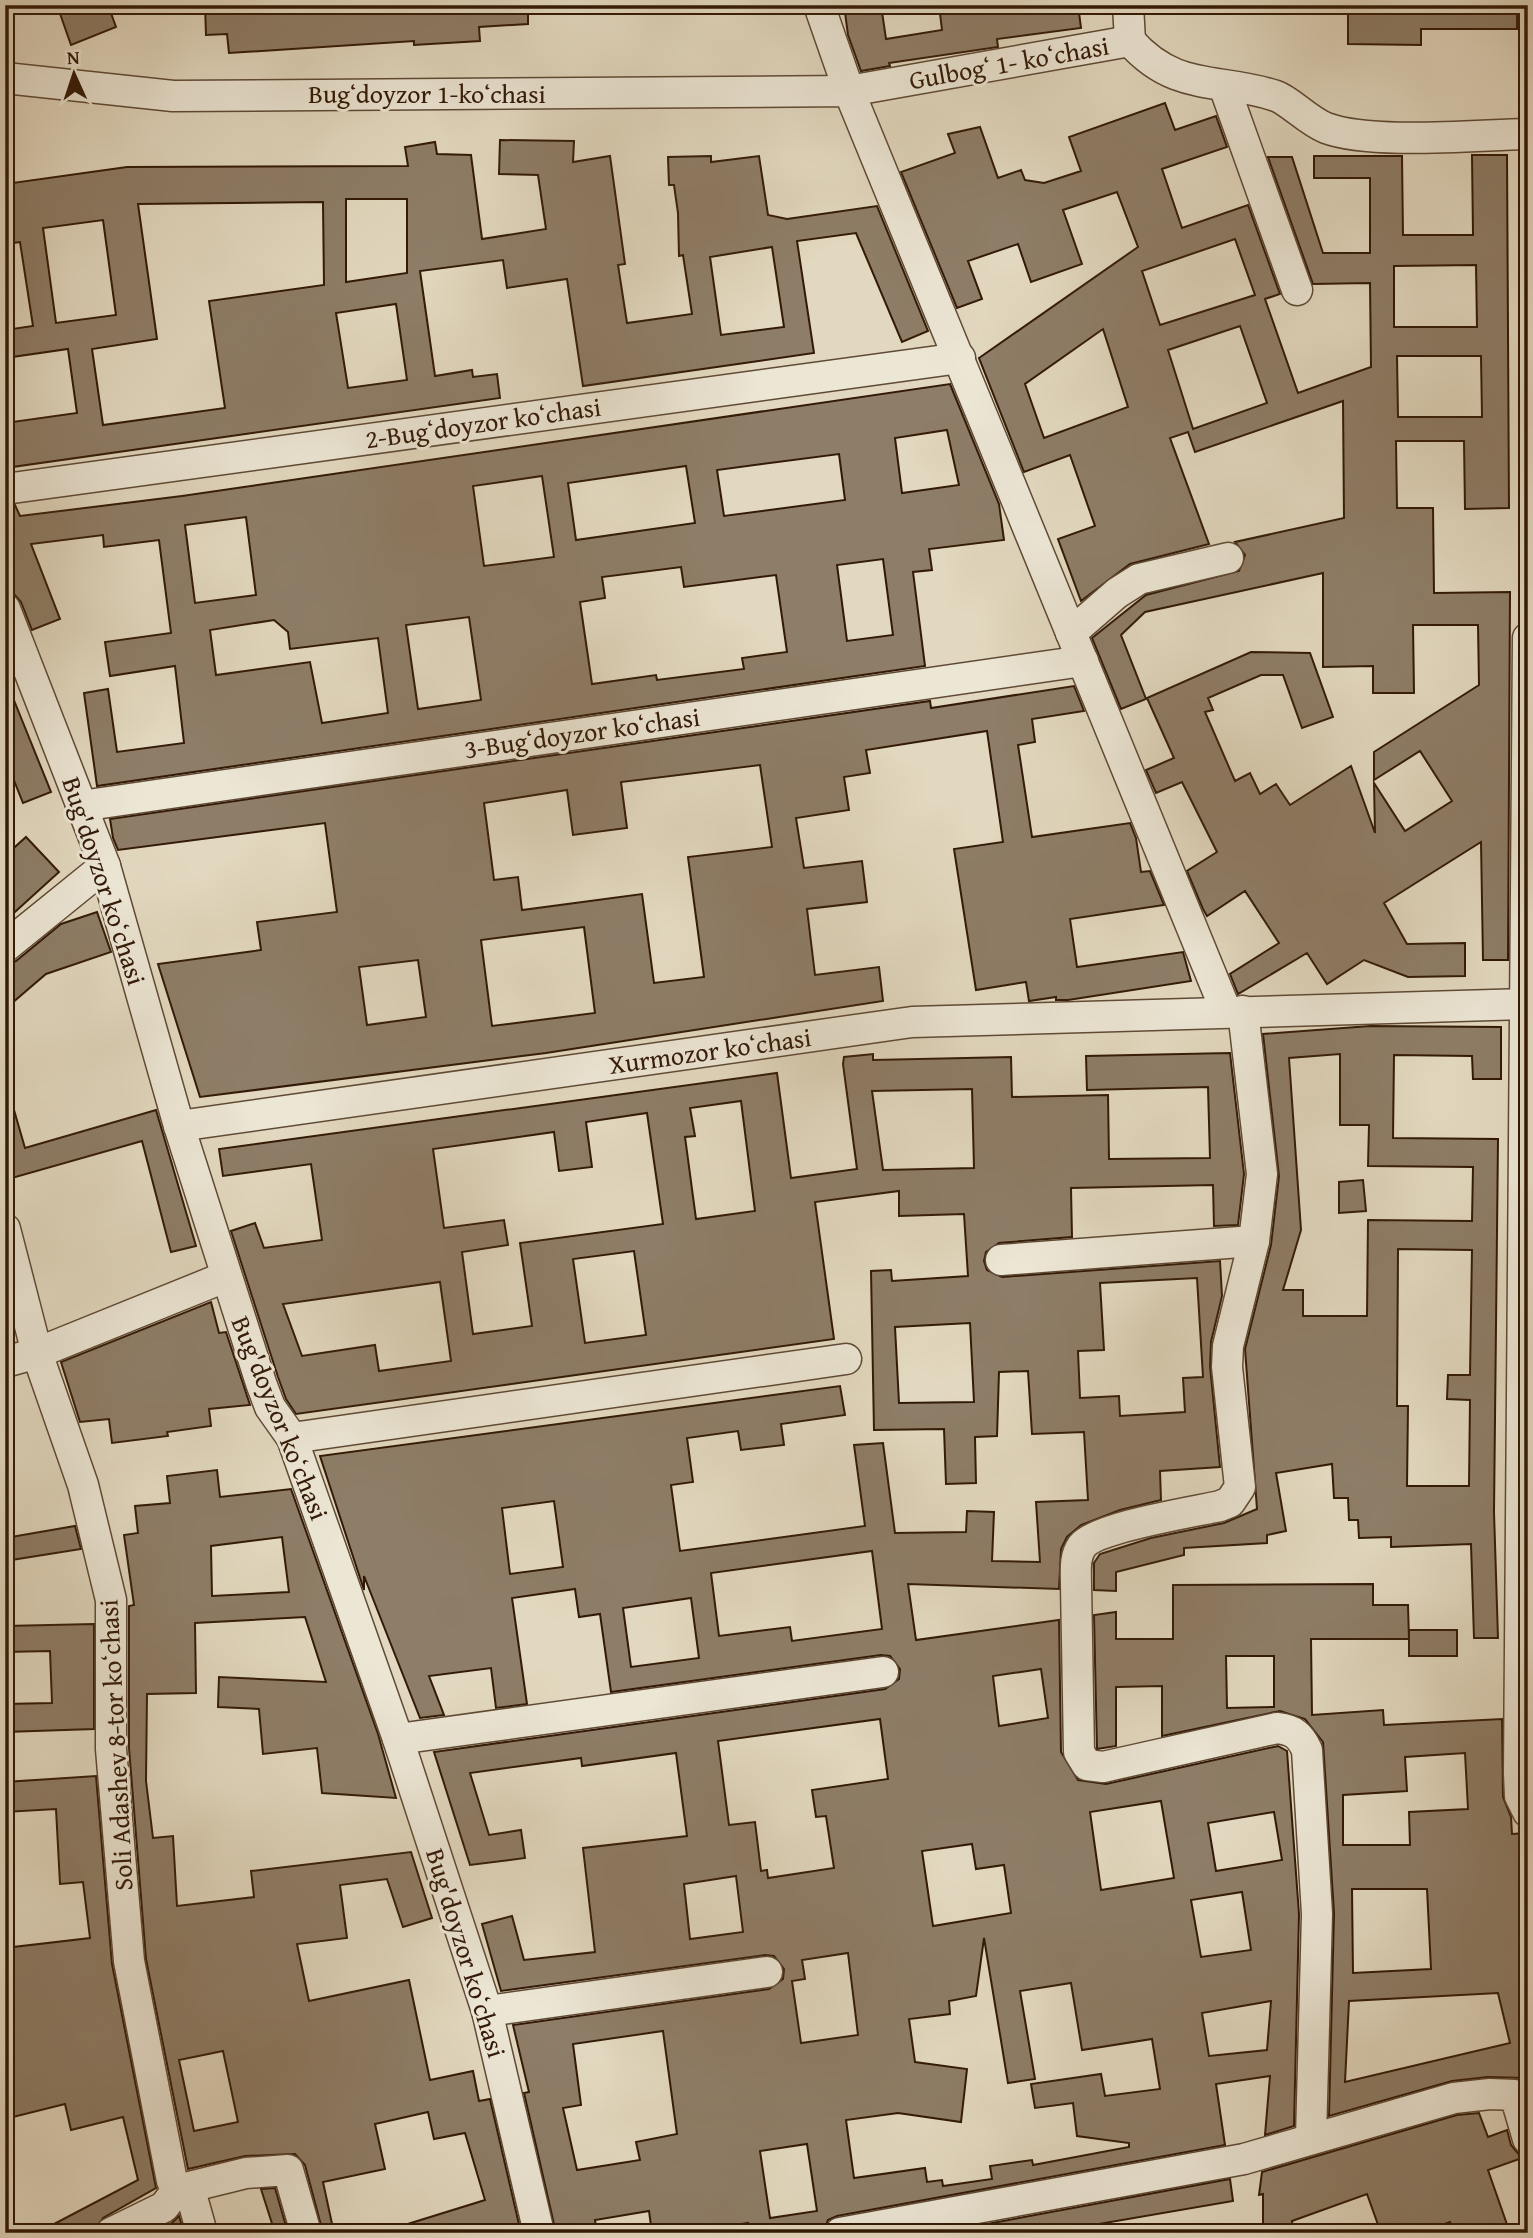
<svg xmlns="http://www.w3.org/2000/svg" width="1533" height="2238" font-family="'Gentium Book Plus',serif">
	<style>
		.building { fill: #8e7d67; stroke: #331a07; stroke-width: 2; fill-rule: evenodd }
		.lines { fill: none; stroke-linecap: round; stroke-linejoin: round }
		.minor-casing { stroke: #5f4a35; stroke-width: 33 }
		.minor { stroke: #ece6d5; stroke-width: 30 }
		.labels { text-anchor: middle; stroke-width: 6; stroke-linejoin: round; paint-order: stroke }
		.street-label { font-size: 26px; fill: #331a07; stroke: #ece6d5 }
	</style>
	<rect width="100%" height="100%" fill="#e2d8bf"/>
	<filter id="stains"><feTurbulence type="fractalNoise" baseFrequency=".00286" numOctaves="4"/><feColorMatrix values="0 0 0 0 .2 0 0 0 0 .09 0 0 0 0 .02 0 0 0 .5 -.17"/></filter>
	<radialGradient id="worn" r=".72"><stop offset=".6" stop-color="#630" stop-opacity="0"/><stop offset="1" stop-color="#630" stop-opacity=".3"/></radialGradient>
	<g class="building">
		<path d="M 57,5 L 108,5 L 116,27 L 71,45 Z"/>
		<path d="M 205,5 L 528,5 L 528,24 L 479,27 L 480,41 L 414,45 L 414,41 L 229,53 L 227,34 L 206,35 Z"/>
		<path d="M 844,5 L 881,5 L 886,39 L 942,30 L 939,5 L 1078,5 L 1081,28 L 997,39 L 998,47 L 889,63 L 890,66 L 861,71 L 848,35 Z"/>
		<path d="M 1348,5 L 1517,5 L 1517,29 L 1421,29 L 1421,45 L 1348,44 Z"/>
		<path d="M 1165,103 L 1175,130 L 1216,116 L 1227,147 L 1162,169 L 1182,228 L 1248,205 L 1280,294 L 1265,299 L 1298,393 L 1371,367 L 1370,283 L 1313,284 L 1268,157 L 1292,157 L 1323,253 L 1370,253 L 1370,178 L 1314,178 L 1314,156 L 1402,156 L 1403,235 L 1473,235 L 1472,155 L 1507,155 L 1509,508 L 1465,509 L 1464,441 L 1396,441 L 1397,508 L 1433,508 L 1434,593 L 1510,592 L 1508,960 L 1483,960 L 1481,842 L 1384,903 L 1407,944 L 1465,943 L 1465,976 L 1408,977 L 1364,960 L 1327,984 L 1307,953 L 1238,994 L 1230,974 L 1279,943 L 1245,891 L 1207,916 L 1203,909 L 1187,871 L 1217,852 L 1182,782 L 1156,793 L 1146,770 L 1174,758 L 1147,698 L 1251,652 L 1310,653 L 1333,717 L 1302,728 L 1283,675 L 1261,675 L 1208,698 L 1213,710 L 1205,712 L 1235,781 L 1250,773 L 1260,794 L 1276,784 L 1290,805 L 1351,766 L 1375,833 L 1374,783 L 1405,831 L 1452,801 L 1420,751 L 1374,780 L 1374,752 L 1479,685 L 1478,625 L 1413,625 L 1414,693 L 1373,693 L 1373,666 L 1323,667 L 1323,573 L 1145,612 L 1121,635 L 1146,699 L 1121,709 L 1092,638 L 1146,595 L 1239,571 L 1245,555 L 1235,542 L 1344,518 L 1343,401 L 1195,452 L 1188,432 L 1170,438 L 1209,544 L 1130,564 L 1081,601 L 1058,539 L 1095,526 L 1070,455 L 1024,472 L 979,358 L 1138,247 L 1117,192 L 1063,210 L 1082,264 L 1031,282 L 1018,244 L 968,261 L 982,299 L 957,308 L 901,172 L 955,153 L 948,134 L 980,127 L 998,178 L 1021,170 L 1025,180 L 1044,183 L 1081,171 L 1069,137 ZM 1235,239 L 1255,295 L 1160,325 L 1142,271 ZM 1476,265 L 1477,327 L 1394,327 L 1394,266 ZM 1240,326 L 1267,403 L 1193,429 L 1168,350 ZM 1103,329 L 1128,407 L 1044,438 L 1025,384 ZM 1397,356 L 1481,356 L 1482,417 L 1398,417 Z"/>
		<path d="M 500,140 L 574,141 L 573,162 L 610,156 L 625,264 L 618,265 L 627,323 L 692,314 L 683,255 L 679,256 L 678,213 L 674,185 L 669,185 L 668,157 L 711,156 L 711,162 L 759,156 L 768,215 L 787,219 L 877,206 L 928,331 L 902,342 L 856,233 L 797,241 L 814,353 L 583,386 L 567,279 L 507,288 L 503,260 L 420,271 L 435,376 L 472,370 L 473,377 L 497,374 L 500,398 L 5,468 L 5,423 L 77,413 L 68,349 L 5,358 L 5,330 L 33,326 L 20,242 L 5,244 L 5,184 L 127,167 L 408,166 L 405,147 L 435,142 L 437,154 L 471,155 L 482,239 L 546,229 L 538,175 L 499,174 ZM 346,199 L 407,199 L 407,273 L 346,282 ZM 323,202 L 324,285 L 209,301 L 225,408 L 103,425 L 92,349 L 157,339 L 138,204 ZM 103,220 L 116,315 L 56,323 L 43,228 ZM 772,247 L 784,327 L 721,335 L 710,257 ZM 396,304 L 407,380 L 348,388 L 336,313 Z"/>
		<path d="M 950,384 L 999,504 L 1004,540 L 929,549 L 932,570 L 913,572 L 925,666 L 97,786 L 84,693 L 108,689 L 117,752 L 184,743 L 175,666 L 110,676 L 105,642 L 171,633 L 159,540 L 104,547 L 103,535 L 31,544 L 60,619 L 32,630 L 21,602 L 15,595 L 5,592 L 5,506 L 15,505 L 20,516 L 182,496 ZM 947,430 L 959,485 L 902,493 L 895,438 ZM 839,454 L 845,500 L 724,516 L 717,470 ZM 686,466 L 695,523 L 576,540 L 568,483 ZM 542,476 L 554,557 L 484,566 L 473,486 ZM 246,517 L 256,595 L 195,603 L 185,525 ZM 883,559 L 893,635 L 847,641 L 837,565 ZM 681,567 L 684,587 L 776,575 L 787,652 L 742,658 L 744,669 L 657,680 L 656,675 L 592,684 L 580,602 L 605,598 L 602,577 ZM 469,617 L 481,700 L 418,709 L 406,625 ZM 274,620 L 288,632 L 290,649 L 378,638 L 388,713 L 322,723 L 310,662 L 216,675 L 210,630 Z"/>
		<path d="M 5,678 L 51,792 L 23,803 L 11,773 L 5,775 Z"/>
		<path d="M 1074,686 L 1084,711 L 1032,719 L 1035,742 L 1018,745 L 1032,837 L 1130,823 L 1136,838 L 1141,872 L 1150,871 L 1164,905 L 1070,919 L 1077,967 L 1183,952 L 1191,981 L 1068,1000 L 1056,1000 L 1056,997 L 1029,1001 L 1026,982 L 976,990 L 954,849 L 1003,842 L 987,731 L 866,750 L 870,773 L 844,777 L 849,810 L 796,818 L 804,868 L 862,861 L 867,902 L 807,909 L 815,975 L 879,967 L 883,1001 L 546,1053 L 200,1097 L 158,964 L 261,950 L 257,922 L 337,912 L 325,823 L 118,850 L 113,838 L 110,819 L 930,701 L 931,708 ZM 760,765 L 772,847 L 688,857 L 704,977 L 654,983 L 642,894 L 522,910 L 518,877 L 494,880 L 484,803 L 567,790 L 573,835 L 627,828 L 621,782 ZM 584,927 L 595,1013 L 492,1026 L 481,940 ZM 418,960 L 426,1017 L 367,1025 L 359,967 Z"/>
		<path d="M 26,837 L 59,872 L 5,921 L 5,856 Z"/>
		<path d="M 97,912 L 111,952 L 46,974 L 5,1009 L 5,964 L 16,961 L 61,924 Z"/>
		<path d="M 1370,1026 L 1501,1027 L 1501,1079 L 1473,1079 L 1472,1056 L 1394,1055 L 1393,1138 L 1498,1139 L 1494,1512 L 1498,1638 L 1474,1638 L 1471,1544 L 1391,1547 L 1391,1537 L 1359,1538 L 1358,1520 L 1349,1520 L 1348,1498 L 1334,1498 L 1332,1464 L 1276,1473 L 1286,1531 L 1267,1535 L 1267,1543 L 1184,1548 L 1184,1555 L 1116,1572 L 1116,1591 L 1094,1590 L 1094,1563 L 1100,1554 L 1151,1538 L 1224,1523 L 1257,1509 L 1245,1349 L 1271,1245 L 1279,1176 L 1263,1034 ZM 1340,1054 L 1340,1125 L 1369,1125 L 1368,1166 L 1473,1167 L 1472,1221 L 1368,1220 L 1367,1316 L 1303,1316 L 1303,1290 L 1283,1290 L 1301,1230 L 1289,1058 ZM 1398,1249 L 1472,1250 L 1470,1375 L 1448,1375 L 1447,1399 L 1470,1400 L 1469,1486 L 1407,1486 L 1408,1406 L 1397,1406 Z"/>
		<path d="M 1230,1053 L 1244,1174 L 1238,1225 L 1214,1226 L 1213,1185 L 1071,1188 L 1072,1237 L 999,1243 L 986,1252 L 984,1261 L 987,1270 L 1002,1277 L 1220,1261 L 1222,1296 L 1211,1342 L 1210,1366 L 1220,1467 L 1160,1471 L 1161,1500 L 1120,1510 L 1081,1525 L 1067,1537 L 1061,1549 L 1059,1589 L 908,1584 L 916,1640 L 1059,1620 L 1061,1752 L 1078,1780 L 1106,1784 L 1278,1746 L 1287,1751 L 1299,1914 L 1294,2126 L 1265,2135 L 1270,2076 L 1216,2084 L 1225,2145 L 837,2216 L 828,2220 L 823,2233 L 749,2233 L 748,2223 L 689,2233 L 652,2233 L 649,2211 L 595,2220 L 597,2233 L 556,2233 L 524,2093 L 529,2092 L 513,2025 L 769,1989 L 783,1979 L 784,1969 L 774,1956 L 765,1955 L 501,1991 L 482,1924 L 512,1916 L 524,1960 L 595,1952 L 583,1848 L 687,1836 L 676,1753 L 582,1766 L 581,1758 L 470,1773 L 489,1835 L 521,1830 L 525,1858 L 470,1865 L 434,1752 L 885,1689 L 899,1679 L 900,1669 L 890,1656 L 881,1655 L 611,1692 L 600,1614 L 579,1617 L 575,1589 L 512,1598 L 527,1704 L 496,1708 L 491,1668 L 429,1676 L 444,1715 L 420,1718 L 364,1576 L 364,1590 L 320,1456 L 840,1386 L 845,1415 L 781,1424 L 784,1445 L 741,1450 L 738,1431 L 687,1438 L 693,1482 L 671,1485 L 680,1551 L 865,1526 L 854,1445 L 883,1443 L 895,1533 L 966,1532 L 967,1511 L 994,1512 L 992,1561 L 1040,1562 L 1036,1502 L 1088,1500 L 1084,1432 L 1032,1434 L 1028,1371 L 999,1372 L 997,1436 L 975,1437 L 976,1483 L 946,1484 L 944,1429 L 874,1430 L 871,1271 L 891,1270 L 892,1281 L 968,1276 L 964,1214 L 899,1216 L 899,1191 L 815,1202 L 834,1339 L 296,1414 L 286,1399 L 278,1377 L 231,1231 L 255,1223 L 264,1248 L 322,1240 L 311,1164 L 223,1176 L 219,1149 L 777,1073 L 791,1178 L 857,1169 L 843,1064 L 844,1057 L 873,1054 L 873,1060 L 1011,1057 L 1012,1097 L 1108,1095 L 1109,1159 L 1210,1158 L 1208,1087 L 1087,1090 L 1086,1056 ZM 972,1089 L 974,1168 L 883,1170 L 872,1091 ZM 741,1101 L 755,1211 L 696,1219 L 685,1137 L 695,1136 L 690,1108 ZM 647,1113 L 663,1224 L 520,1243 L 532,1326 L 473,1334 L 462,1252 L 508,1245 L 504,1220 L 444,1228 L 433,1149 L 554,1132 L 559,1171 L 592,1167 L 586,1122 ZM 634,1251 L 646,1335 L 585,1343 L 573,1259 ZM 1197,1278 L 1203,1377 L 1183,1378 L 1185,1412 L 1120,1416 L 1119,1396 L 1080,1398 L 1078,1351 L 1104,1350 L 1100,1283 ZM 440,1282 L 451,1361 L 379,1371 L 375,1345 L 302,1356 L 283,1304 ZM 970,1323 L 974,1402 L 899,1403 L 895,1327 ZM 554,1501 L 563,1567 L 510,1574 L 502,1508 ZM 872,1551 L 882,1629 L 792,1641 L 790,1627 L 719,1636 L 711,1573 ZM 691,1598 L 699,1658 L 631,1667 L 623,1608 ZM 1041,1669 L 1048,1718 L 999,1726 L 993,1676 ZM 880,1719 L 888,1779 L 812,1790 L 816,1817 L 826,1816 L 834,1868 L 768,1878 L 767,1870 L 761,1871 L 755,1822 L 729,1825 L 718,1741 ZM 1161,1801 L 1174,1878 L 1101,1890 L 1090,1812 ZM 1274,1812 L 1282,1860 L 1216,1871 L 1208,1823 ZM 972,1844 L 976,1869 L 1004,1865 L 1011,1913 L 933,1926 L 922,1851 ZM 736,1876 L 743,1932 L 690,1939 L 684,1884 ZM 1242,1892 L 1251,1950 L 1201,1957 L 1191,1900 ZM 984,1938 L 1008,2083 L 1035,2079 L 1020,1991 L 1071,1983 L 1082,2050 L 1152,2039 L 1160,2089 L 1105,2096 L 1101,2074 L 1031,2084 L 1035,2108 L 1073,2103 L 1077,2136 L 1129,2143 L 1129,2147 L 1033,2165 L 1032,2160 L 990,2166 L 992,2179 L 943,2186 L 942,2180 L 927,2182 L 925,2168 L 854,2178 L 846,2120 L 898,2113 L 961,2122 L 967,2069 L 915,2062 L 909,2019 L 950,2014 L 949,2001 L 976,1996 ZM 848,1953 L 858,2035 L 801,2043 L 792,1981 L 805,1979 L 802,1960 ZM 1271,2001 L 1267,2050 L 1209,2056 L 1202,2013 ZM 663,2031 L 677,2134 L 636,2142 L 640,2160 L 577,2170 L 563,2108 L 581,2105 L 573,2044 ZM 807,2144 L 817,2211 L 770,2218 L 760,2151 Z"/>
		<path d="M 12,1103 L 25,1148 L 156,1110 L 196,1246 L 171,1252 L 142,1141 L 5,1180 L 5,1104 Z"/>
		<path d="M 1363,1180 L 1366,1211 L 1339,1213 L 1339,1182 Z"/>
		<path d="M 211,1302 L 219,1333 L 226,1332 L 250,1405 L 209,1409 L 211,1426 L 167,1432 L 168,1436 L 112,1443 L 109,1419 L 80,1422 L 61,1362 Z"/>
		<path d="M 217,1470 L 220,1497 L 291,1489 L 378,1734 L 396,1798 L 322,1793 L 317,1748 L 263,1754 L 259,1709 L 218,1707 L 219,1677 L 326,1682 L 305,1617 L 195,1623 L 196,1693 L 147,1694 L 146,1781 L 153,1838 L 173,1836 L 177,1906 L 254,1897 L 251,1871 L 411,1852 L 432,1918 L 403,1927 L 387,1879 L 340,1885 L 347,1938 L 297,1944 L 309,2001 L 409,1980 L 430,2080 L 473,2071 L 479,2101 L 490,2099 L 521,2233 L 399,2233 L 398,2227 L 485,2200 L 465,2133 L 434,2139 L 428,2112 L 375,2124 L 385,2169 L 323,2182 L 334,2233 L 323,2233 L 305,2165 L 295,2154 L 245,2156 L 188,2169 L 146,1959 L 129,1748 L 129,1606 L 134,1605 L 124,1535 L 138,1533 L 135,1506 L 170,1503 L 167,1476 ZM 282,1537 L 289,1592 L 212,1596 L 211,1546 ZM 223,2051 L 238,2122 L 194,2131 L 179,2060 Z"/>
		<path d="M 75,1526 L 81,1549 L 5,1561 L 5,1538 Z"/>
		<path d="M 1373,1584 L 1373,1605 L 1408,1605 L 1409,1639 L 1311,1639 L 1312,1715 L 1383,1710 L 1384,1725 L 1502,1719 L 1503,1797 L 1511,1817 L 1512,1834 L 1528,1833 L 1528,2078 L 1488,2077 L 1452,2081 L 1329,2116 L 1334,1913 L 1323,1742 L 1305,1719 L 1280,1711 L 1162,1736 L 1162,1686 L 1116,1687 L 1116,1746 L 1097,1749 L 1094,1615 L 1116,1612 L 1116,1639 L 1173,1639 L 1173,1585 ZM 1226,1656 L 1274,1656 L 1274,1707 L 1227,1708 ZM 1465,1753 L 1468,1809 L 1409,1812 L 1410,1845 L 1343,1845 L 1343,1795 L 1407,1791 L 1405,1757 ZM 1352,1889 L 1427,1889 L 1431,1969 L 1353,1973 ZM 1498,1993 L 1510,2043 L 1345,2082 L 1349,2001 Z"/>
		<path d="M 94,1624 L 94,1729 L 5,1732 L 5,1704 L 52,1703 L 50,1651 L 5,1652 L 5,1626 Z"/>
		<rect x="1409" y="1630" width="48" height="26"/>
		<path d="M 96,1776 L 112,1964 L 156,2188 L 103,2218 L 94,2233 L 37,2233 L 138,2180 L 123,2117 L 71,2130 L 65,2104 L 5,2119 L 5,1948 L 90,1938 L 83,1882 L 60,1884 L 56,1809 L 5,1812 L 5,1782 Z"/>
		<path d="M 1479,2113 L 1488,2137 L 1507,2130 L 1511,2145 L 1522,2158 L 1488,2170 L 1510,2233 L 1454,2233 L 1450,2222 L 1420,2233 L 1381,2233 L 1367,2194 L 1292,2221 L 1293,2233 L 1263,2233 L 1263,2194 L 1259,2195 L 1262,2172 L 1457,2115 Z"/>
		<path d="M 1230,2179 L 1233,2201 L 1087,2226 L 1088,2233 L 1062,2233 L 1062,2228 L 1036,2233 L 938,2233 Z"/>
		<path d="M 275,2188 L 288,2233 L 275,2233 L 261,2189 Z"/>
		<path d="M 179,2216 L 184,2233 L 151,2233 L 172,2223 Z"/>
	</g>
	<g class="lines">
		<defs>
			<g id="minor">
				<path d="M 819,5 L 849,91 L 1130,41 C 1176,93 1219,77 1276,96 C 1290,101 1308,121 1326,128 C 1371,145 1476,135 1528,134"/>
				<path d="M 1128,5 L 1130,41"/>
				<path d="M 5,78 L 173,96 L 849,91 L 1226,1011"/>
				<path d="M 1224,86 L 1297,290"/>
				<path d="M 5,489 L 960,358"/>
				<path d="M 5,609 L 105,866 L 179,1126 L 261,1383 L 270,1407 L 292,1438 L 398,1739 L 487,2011 L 539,2233"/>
				<path d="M 1071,633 L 1117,593 L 1139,579 L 1228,558"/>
				<path d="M 1528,638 L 1519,1773 L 1520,1796 L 1528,1812"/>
				<path d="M 81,806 L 1083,661"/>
				<path d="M 5,947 L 105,866"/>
				<path d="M 1243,1011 L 1262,1174 L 1254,1241 L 1228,1346 L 1227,1367 L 1240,1487 L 1230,1502 L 1220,1506 C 1193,1512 1097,1527 1082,1546 C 1074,1557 1076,1571 1076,1584 L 1079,1752 L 1087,1765 L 1103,1767 L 1277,1728 C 1294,1730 1300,1735 1307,1750 L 1317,1914 L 1311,2138"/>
				<path d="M 179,1126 L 912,1022 L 1528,1004"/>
				<path d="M 5,1229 L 37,1353 L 83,1485 L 111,1600 L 111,1749 L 129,1961 L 172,2181 L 177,2190 L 164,2207 L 111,2233"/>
				<path d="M 1001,1260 L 1254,1241"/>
				<path d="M 5,1362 L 37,1353 L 225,1277"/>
				<path d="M 292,1438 L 846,1359"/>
				<path d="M 398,1739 L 883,1672"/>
				<path d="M 487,2011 L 767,1972"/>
				<path d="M 177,2190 L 246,2173 L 288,2170 L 306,2233"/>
				<path d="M 177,2190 L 193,2201 L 202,2233"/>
				<path d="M 840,2233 L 1244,2159 L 1454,2098 L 1490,2094 L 1515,2095 L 1528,2139"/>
			</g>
		</defs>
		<use href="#minor" class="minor-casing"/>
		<use href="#minor" class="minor"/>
	</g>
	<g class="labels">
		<g class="street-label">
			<text transform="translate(1009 63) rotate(-10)" y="9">Gulbogʻ 1- koʻchasi</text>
			<text x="427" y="103">Bugʻdoyzor 1-koʻchasi</text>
			<text transform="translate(483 423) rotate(-8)" y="9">2-Bugʻdoyzor koʻchasi</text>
			<text transform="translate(582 733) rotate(-8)" y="9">3-Bugʻdoyzor koʻchasi</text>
			<text transform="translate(104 881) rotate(72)" y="9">Bug'doyzor koʻchasi</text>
			<text transform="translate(710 1051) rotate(-8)" y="9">Xurmozor koʻchasi</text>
			<text transform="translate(280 1418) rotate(68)" y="9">Bug'doyzor koʻchasi</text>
			<text transform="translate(116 1745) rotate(-93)" y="9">Soli Adashev 8-tor koʻchasi</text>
			<text transform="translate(466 1953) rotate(73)" y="9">Bug'doyzor koʻchasi</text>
		</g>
	</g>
	<rect width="1533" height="2238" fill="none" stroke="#e2d8bf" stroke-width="28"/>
	<rect x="7" y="7" width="1519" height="2224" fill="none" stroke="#331a07" stroke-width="3.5"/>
	<rect x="14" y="14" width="1505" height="2210" fill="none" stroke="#331a07" stroke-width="2"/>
	<g transform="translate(74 74) rotate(357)" stroke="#ece6d5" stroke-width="5" paint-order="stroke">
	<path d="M0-5L12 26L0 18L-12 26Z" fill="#331a07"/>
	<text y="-10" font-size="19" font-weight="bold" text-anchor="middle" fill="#331a07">N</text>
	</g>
	<rect width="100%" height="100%" filter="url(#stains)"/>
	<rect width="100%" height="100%" fill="url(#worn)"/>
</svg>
